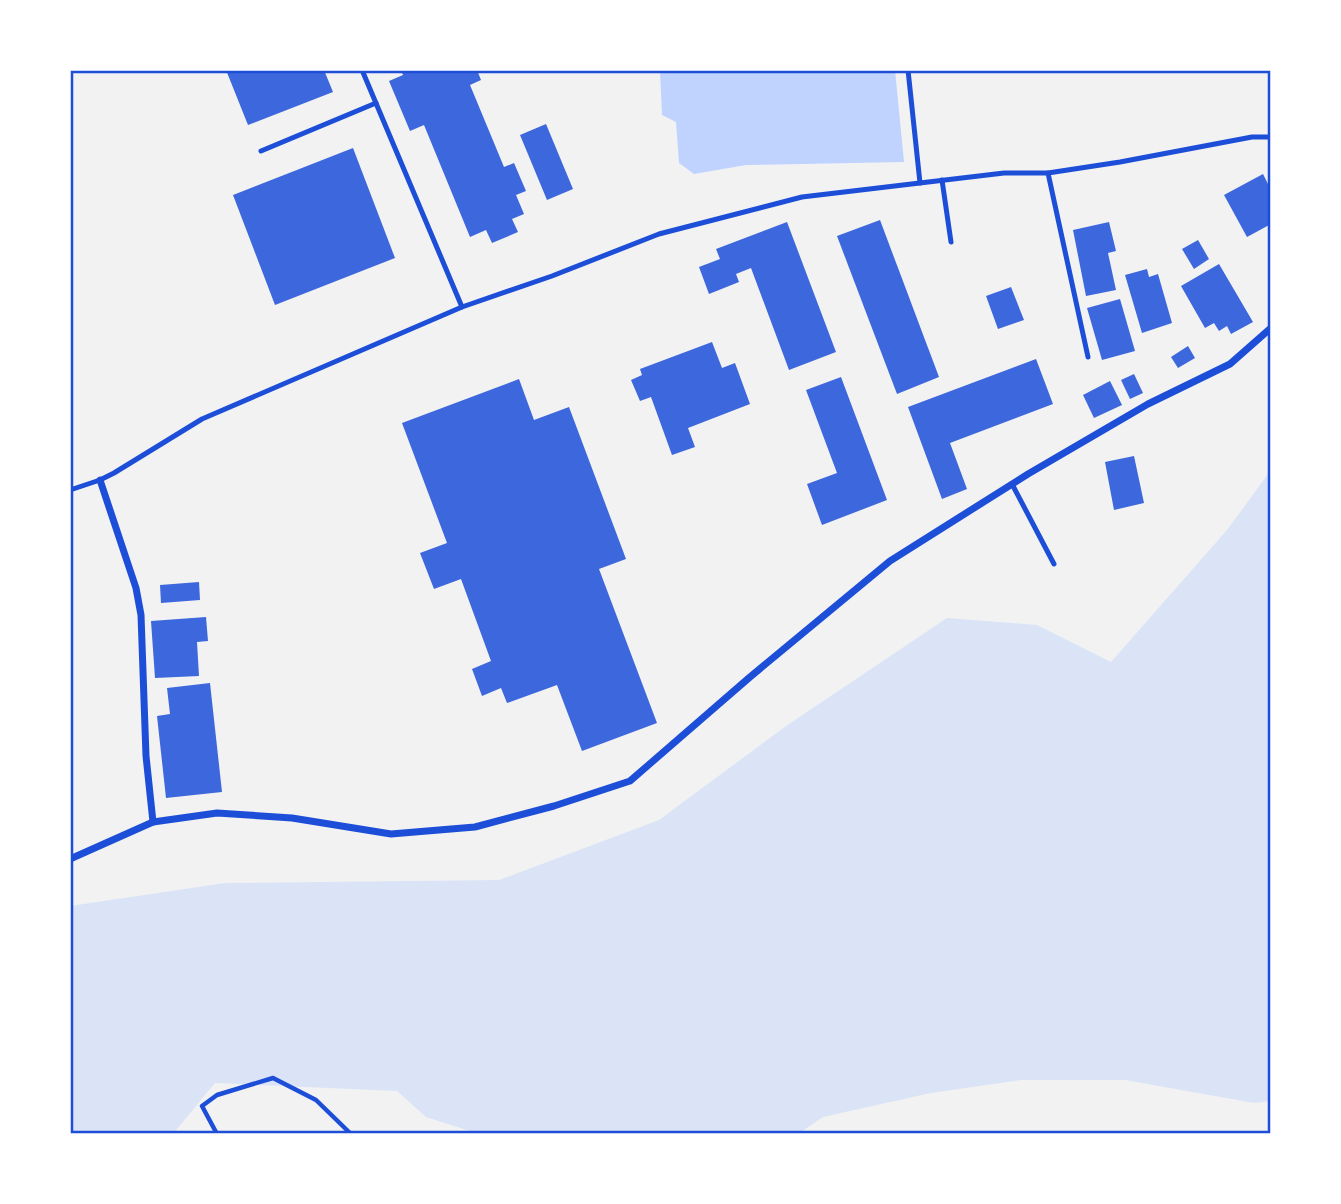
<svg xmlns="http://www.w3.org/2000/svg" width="1341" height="1204" font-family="'Source Serif 4',serif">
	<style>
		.green { fill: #dbe4f7 }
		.water { fill: #bfd3fe }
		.building { fill: #3d67dc }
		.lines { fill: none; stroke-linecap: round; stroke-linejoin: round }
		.path { stroke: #1d4ed8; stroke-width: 4.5 }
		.service { stroke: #1d4ed8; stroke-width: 5 }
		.minor { stroke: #1d4ed8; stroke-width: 7 }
		.neatline { fill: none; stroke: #1d4ed8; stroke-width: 2.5 }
	</style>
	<rect width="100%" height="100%" fill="#f2f2f2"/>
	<path class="green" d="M 1271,470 L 1271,1101 L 1254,1103 L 1125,1080 L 1021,1080 L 931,1093 L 823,1117 L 798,1134 L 479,1134 L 426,1117 L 397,1091 L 215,1083 L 173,1134 L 70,1134 L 70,906 L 225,883 L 499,880 L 659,820 L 786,726 L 947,618 L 1037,625 L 1111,662 L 1227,530 Z"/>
	<path class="water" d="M 660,70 L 895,70 L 904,162 L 746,165 L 694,174 L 679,163 L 676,122 L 662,115 Z"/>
	<g class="building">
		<path d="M 226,70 L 324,70 L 333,92 L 248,125 Z"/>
		<path d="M 401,70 L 477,70 L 481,80 L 470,85 L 504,167 L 514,163 L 526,191 L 516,195 L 524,214 L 512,219 L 518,232 L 492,243 L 486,230 L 470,237 L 424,125 L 410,131 L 389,81 L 403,75 Z"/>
		<path d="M 546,124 L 573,189 L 547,200 L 520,135 Z"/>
		<path d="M 353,148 L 395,258 L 275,305 L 233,195 Z"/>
		<path d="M 1263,174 L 1271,190 L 1271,224 L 1247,237 L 1224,195 Z"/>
		<path d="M 880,220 L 939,377 L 897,394 L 837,236 Z"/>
		<path d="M 787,222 L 836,352 L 789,370 L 751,268 L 736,274 L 739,282 L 709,294 L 699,267 L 720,259 L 716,249 Z"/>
		<path d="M 1109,222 L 1116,251 L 1108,253 L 1116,290 L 1086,296 L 1073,230 Z"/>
		<path d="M 1198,240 L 1209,259 L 1194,269 L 1182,249 Z"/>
		<path d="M 1219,264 L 1253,322 L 1231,334 L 1227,326 L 1219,331 L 1214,323 L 1205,328 L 1181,286 Z"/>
		<path d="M 1147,269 L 1149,277 L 1158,274 L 1172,323 L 1142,333 L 1125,275 Z"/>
		<path d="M 1011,287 L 1024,320 L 998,329 L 986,296 Z"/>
		<path d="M 1120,299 L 1135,351 L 1102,360 L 1087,308 Z"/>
		<path d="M 712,342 L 722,368 L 735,363 L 750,404 L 688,428 L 695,447 L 672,455 L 651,397 L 640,401 L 631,380 L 642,375 L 640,369 Z"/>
		<path d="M 1188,346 L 1195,358 L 1178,368 L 1171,357 Z"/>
		<path d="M 1036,359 L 1053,404 L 950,443 L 967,489 L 942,499 L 908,407 Z"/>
		<path d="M 1134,374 L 1143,393 L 1130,399 L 1121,380 Z"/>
		<path d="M 841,377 L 887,500 L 822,525 L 807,484 L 837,473 L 806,390 Z"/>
		<path d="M 519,379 L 534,420 L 569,407 L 626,559 L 599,569 L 657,723 L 582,751 L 557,685 L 507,703 L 501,688 L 482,696 L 472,669 L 491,661 L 461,579 L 434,589 L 420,553 L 447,543 L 402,423 Z"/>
		<path d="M 1110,381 L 1122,405 L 1094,418 L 1083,395 Z"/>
		<path d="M 1134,456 L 1144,503 L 1114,510 L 1105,462 Z"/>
		<path d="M 199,582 L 200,600 L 161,603 L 160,585 Z"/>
		<path d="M 206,617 L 208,641 L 197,642 L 199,676 L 155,678 L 151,621 Z"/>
		<path d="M 210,683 L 222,792 L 166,798 L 157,716 L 170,714 L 167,688 Z"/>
	</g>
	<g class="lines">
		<path class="path" d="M 217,1134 L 202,1106 L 217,1095 L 273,1078 L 316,1100 L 351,1134"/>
		<g class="service">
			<path d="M 362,70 L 462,307"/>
			<path d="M 908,70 L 920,183"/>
			<path d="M 261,151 L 376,103"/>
			<path d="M 1048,173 L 1088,357"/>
			<path d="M 942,180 L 951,242"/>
			<path d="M 1012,484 L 1054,564"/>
			<path d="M 70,490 L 100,480 L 114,473 L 202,419 L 462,307 L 552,276 L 659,234 L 802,197 L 1004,173 L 1048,173 L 1120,162 L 1252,137 L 1271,137"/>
		</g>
		<g class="minor">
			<path d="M 100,480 L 136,588 L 141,615 L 146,756 L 153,822"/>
			<path d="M 70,859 L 153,822 L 217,813 L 292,818 L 391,834 L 475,827 L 554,806 L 630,781 L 750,677 L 890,561 L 1028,474 L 1148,404 L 1230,364 L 1271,328"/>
		</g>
	</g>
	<rect width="1341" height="1204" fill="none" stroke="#ffffff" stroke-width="144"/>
	<rect x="72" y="72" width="1197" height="1060" class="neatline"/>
</svg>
